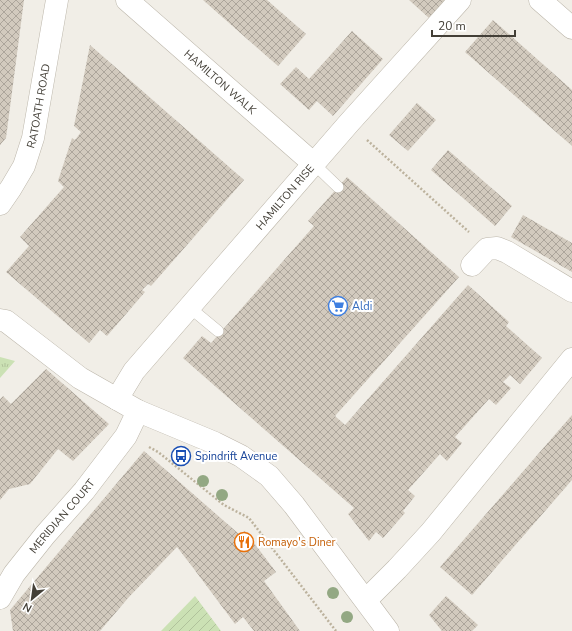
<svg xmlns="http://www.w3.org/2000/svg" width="572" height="631" font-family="'Nunito Sans',sans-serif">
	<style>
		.grass { fill: url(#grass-tufts) }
		.garden { fill: url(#garden-furrows) }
		.building { fill: url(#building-cross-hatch) }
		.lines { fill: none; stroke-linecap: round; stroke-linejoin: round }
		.lane-casing { stroke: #bcb6aa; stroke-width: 12 }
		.street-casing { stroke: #bcb6aa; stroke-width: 23 }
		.path { stroke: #bcb29d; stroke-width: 2.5; stroke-dasharray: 2 2; stroke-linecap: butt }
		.lane { stroke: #fff; stroke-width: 11 }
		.street { stroke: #fff; stroke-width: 22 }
		.tree { fill: #93a883 }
		.labels { text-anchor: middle; stroke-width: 4; stroke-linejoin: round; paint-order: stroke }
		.street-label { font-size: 11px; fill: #433f37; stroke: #fff }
		.shop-label { font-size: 11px; fill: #366cbe; stroke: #fff; text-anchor: start }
		.transit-label { font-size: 11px; fill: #164399; stroke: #fff; text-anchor: start }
		.food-label { font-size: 11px; fill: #c56008; stroke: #fff; text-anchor: start }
	</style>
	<defs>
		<pattern id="grass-tufts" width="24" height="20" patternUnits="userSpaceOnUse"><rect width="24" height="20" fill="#cbe1b4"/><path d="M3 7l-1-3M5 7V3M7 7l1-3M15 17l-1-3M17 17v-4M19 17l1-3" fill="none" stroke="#b0c29b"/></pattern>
		<pattern id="garden-furrows" width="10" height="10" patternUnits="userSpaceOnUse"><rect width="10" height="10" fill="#cbe1b4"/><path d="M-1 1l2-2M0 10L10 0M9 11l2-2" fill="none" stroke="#b0c29b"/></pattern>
		<pattern id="building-cross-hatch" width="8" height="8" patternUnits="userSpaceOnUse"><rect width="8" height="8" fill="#d2cabe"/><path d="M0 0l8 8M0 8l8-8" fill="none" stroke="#aca59b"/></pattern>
	</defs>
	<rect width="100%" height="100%" fill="#f1eee7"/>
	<path class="grass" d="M 0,357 L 15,361 L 0,378 Z"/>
	<path class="garden" d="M 195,596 L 221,631 L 161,631 Z"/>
	<g class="building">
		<path d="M 0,0 L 24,0 L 6,138 L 0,145 Z"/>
		<path d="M 203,0 L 267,0 L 306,34 L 278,66 Z"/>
		<path d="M 409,0 L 445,0 L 429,18 Z"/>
		<path d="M 493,20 L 572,90 L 572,146 L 465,52 Z"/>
		<path d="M 352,31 L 383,59 L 333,116 L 317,101 L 309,110 L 280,84 L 296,67 L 309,79 Z"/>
		<path d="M 90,45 L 244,180 L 151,286 L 148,284 L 142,290 L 145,292 L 107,336 L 100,330 L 89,343 L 6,272 L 29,246 L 20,237 L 64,187 L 58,181 L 72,138 L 75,140 L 81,132 L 74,126 Z"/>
		<path d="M 417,103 L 436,120 L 408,151 L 389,135 Z"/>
		<path d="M 448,150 L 512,206 L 495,226 L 431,170 Z"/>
		<path d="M 347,177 L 459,277 L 335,416 L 345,425 L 468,285 L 509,322 L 506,326 L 542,358 L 520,384 L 510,375 L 503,382 L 511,388 L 496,405 L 489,399 L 455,437 L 462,443 L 447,461 L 440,454 L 408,490 L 415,496 L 403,511 L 405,513 L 383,538 L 376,532 L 369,541 L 348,514 L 354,508 L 183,358 L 202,336 L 211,343 L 314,226 L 308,221 Z"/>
		<path d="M 523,215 L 572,243 L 572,272 L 511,237 Z"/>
		<path d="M 46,369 L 109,424 L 73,461 L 58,449 L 30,484 L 9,489 L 0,500 L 0,399 L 3,396 L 11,404 Z"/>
		<path d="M 572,415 L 572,480 L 472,595 L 440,567 Z"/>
		<path d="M 144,451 L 240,535 L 245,531 L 276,572 L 264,581 L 300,631 L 254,631 L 243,617 L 235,624 L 194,569 L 177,547 L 129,597 L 100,631 L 13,631 L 10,610 Z"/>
		<path d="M 446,596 L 478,625 L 472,631 L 442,631 L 429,615 Z"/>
	</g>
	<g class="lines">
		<defs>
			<g id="lane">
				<path d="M 314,164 L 338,187"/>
				<path d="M 189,307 L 218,331"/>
			</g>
			<g id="street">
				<path id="s1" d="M 127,0 L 314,164"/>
				<path d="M 540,0 L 572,28"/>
				<path id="s2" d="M 0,204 L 11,188 L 24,166 L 33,138 L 57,0"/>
				<path d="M 472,265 L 487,249 L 497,248 L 507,252 L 572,291"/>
				<path d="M 0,320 L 6,321 L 80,378 L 138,411 L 215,443 L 241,456 L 269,476 L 294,505 L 388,631"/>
				<path id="s3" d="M 117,399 L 134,371 L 349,123 L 460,0"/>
				<path id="s4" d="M 0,598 L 14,574 L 45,535 L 84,491 L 126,436 L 138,411"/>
				<path d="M 366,600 L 397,569 L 431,532 L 572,359"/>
			</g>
		</defs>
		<use href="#lane" class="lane-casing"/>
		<use href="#street" class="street-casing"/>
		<g class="path">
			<path d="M 367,140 L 469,232"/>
			<path d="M 149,447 L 158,452 L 224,505 L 249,518 L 336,631"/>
		</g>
		<use href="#lane" class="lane"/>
		<use href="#street" class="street"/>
	</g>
	<g class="tree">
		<circle cx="203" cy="481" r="6"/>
		<circle cx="222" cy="495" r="6"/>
		<circle cx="333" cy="593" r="6"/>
		<circle cx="347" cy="617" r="6"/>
	</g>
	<defs>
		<symbol id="supermarket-ring" viewBox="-11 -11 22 22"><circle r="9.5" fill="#fff" stroke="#3f7fe0" stroke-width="1.5"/><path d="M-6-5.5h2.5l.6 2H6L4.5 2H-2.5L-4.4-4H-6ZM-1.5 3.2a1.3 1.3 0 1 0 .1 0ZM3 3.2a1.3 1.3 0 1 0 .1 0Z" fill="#3f7fe0"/></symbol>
		<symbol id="bus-ring" viewBox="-11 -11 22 22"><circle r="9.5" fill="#fff" stroke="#1a4fb4" stroke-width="1.5"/><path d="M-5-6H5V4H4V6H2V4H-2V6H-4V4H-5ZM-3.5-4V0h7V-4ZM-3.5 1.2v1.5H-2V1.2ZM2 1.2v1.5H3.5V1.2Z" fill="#1a4fb4"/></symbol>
		<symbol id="restaurant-ring" viewBox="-11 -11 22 22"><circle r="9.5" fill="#fff" stroke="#e8710a" stroke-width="1.5"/><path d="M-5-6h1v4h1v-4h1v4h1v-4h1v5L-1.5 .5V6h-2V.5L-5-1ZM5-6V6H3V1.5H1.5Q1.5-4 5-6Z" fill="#e8710a"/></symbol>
	</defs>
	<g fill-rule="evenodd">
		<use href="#supermarket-ring" x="327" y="295" width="22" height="22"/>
		<use href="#bus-ring" x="170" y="445" width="22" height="22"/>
		<use href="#restaurant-ring" x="233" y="531" width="22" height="22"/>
	</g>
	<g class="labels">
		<g class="street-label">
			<text dy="4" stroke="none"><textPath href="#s1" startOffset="124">HAMILTON WALK</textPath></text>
			<text dy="4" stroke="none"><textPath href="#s2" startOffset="107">RATOATH ROAD</textPath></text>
			<text dy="4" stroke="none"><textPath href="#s3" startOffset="263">HAMILTON RISE</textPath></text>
			<text dy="4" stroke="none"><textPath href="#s4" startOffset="103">MERIDIAN COURT</textPath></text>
		</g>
		<g class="shop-label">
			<text x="352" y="310">Aldi</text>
		</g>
		<g class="transit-label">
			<text x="195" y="460">Spindrift Avenue</text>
		</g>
		<g class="food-label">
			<text x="258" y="546">Romayo's Diner</text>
		</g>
	</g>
	<g transform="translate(32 599) rotate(209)" stroke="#ffffff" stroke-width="3" paint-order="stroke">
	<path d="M0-3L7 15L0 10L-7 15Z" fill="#433f37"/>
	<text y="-6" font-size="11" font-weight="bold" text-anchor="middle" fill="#433f37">N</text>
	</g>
	<path d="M432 30v6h83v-6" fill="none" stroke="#433f37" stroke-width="2"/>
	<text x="438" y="30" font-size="12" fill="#433f37" stroke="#ffffff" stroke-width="3" paint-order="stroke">20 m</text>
</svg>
